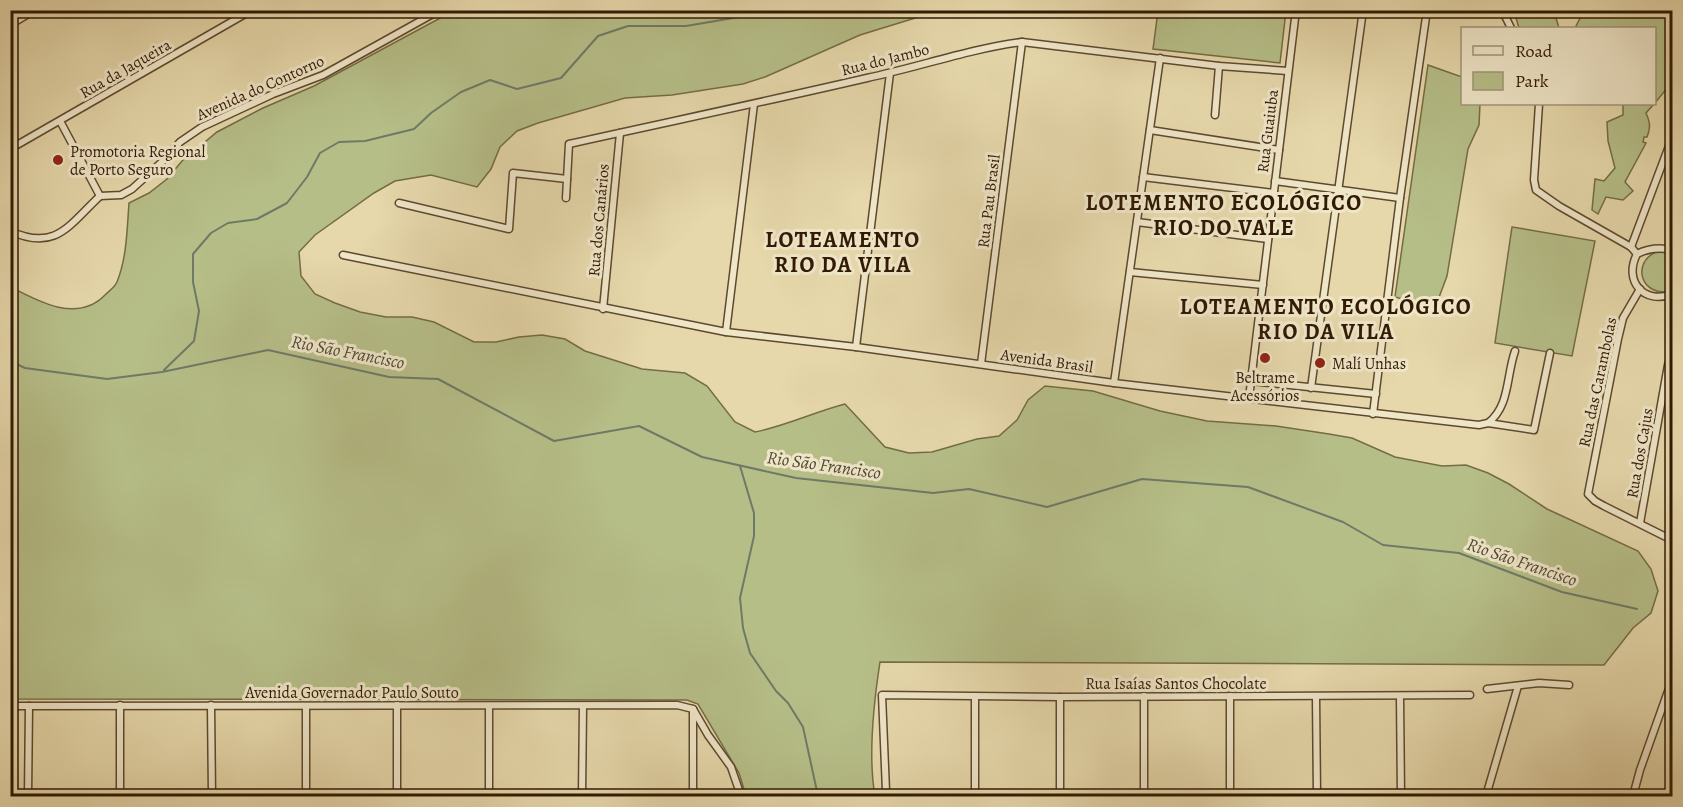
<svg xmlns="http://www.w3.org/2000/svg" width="1683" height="807" font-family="Alegreya,serif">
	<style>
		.green { fill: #b6be88; stroke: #746c46; stroke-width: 1.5 }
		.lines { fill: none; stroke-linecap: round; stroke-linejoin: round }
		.stream { stroke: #6e7a67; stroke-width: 2 }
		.minor-casing { stroke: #5e492e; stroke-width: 9 }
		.minor { stroke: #efe6c8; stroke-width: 6 }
		.poi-dot { fill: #8f2418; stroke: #efe6c8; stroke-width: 2 }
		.labels { text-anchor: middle; stroke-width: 6; stroke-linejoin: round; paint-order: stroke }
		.street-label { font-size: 16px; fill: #311904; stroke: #efe6c8 }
		.poi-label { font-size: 16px; fill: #311904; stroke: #efe6c8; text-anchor: start }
		.water-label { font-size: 18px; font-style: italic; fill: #4f4936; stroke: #efe6c8 }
		.district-label { font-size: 22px; font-weight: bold; letter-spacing: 1.5px; fill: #311904; stroke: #efe6c8 }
	</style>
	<rect width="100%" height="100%" fill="#e6d8ab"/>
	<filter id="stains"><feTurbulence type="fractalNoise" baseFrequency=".00333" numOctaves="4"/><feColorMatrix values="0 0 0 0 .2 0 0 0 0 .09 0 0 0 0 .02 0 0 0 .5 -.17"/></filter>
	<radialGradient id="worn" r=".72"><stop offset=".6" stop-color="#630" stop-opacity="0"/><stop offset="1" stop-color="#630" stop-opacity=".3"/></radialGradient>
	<g class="green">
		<path d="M 455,10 L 938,11 L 860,35 L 765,77 L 743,84 L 672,95 L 625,98 L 538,123 L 517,131 L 500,147 L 491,169 L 477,187 L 431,175 L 395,181 L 374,193 L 315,235 L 299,252 L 301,276 L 315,294 L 335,303 L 360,312 L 386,317 L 412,317 L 434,322 L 474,342 L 496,342 L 519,337 L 542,335 L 565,339 L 585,351 L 642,369 L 685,373 L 707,386 L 735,422 L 755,432 C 786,426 814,412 845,404 L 885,447 L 909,453 L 932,452 L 977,439 L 999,436 L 1017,420 L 1028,400 L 1045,386 L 1093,391 L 1160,411 L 1207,421 L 1276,426 L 1329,434 L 1352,438 L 1395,457 L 1442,466 L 1466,465 L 1488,473 L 1509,484 L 1547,509 L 1638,551 L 1651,569 L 1658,591 L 1651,613 L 1633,628 L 1604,665 L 880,662 C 874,701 868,757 875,796 L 746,796 L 739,773 L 698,704 L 687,700 L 11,699 L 11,664 L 14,664 L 10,642 L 11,287 C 39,302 78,323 105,295 C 109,291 115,287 117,282 C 127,257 127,229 129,203 L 149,193 L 167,179 L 182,161 L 217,132 L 263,108 L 314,86 Z"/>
		<path d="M 1158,11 L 1286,11 L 1280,63 L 1153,49 Z"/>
		<path d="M 1516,11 L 1554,11 L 1559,28 L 1519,28 L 1516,18 Z"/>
		<path d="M 1584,11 L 1672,11 L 1672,82 L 1655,103 L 1654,28 L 1577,28 L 1576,26 Z"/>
		<path d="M 1428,65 L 1462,77 L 1462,104 L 1480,104 L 1479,125 L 1468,149 L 1447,276 L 1435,308 L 1395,297 Z"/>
		<path d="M 1623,104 L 1654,104 L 1646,113 C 1650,122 1651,127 1647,137 L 1644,137 L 1643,142 L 1646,143 L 1625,182 L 1633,191 L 1623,200 L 1606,197 L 1598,214 L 1592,210 L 1595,179 L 1604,181 L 1615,168 L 1608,141 L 1607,122 L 1623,115 Z"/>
		<path d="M 1512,227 L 1595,241 L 1572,356 L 1495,343 Z"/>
		<path d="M 1658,251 L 1672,253 L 1672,290 L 1671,291 C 1641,298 1630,262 1658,251 Z"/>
	</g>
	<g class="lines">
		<g class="stream">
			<path d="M 10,361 L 25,368 L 107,379 L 162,372 L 268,350 L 389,377 L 438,379 L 554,441 L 639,426 L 702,457 L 796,478 L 933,493 L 969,489 L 1047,507 L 1142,479 L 1248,487 L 1343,522 L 1383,545 L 1459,553 L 1562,592 L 1637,609"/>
			<path d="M 164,370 L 194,341 L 199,311 L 193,282 L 193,254 L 211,233 L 228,223 L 257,219 L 287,203 L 307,177 L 320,153 L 339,142 L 365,141 L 414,129 L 431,113 L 461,92 L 490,80 L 517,89 L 561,78 L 598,36 L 628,26 L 686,26 L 745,16 L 762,10"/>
			<path d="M 740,466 L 754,513 L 754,536 L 740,598 L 743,628 L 750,653 L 776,691 L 788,703 L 803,727 L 818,796"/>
		</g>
		<defs>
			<g id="minor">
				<path d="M 1502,10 L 1511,28"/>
				<path d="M 10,25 L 35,10"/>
				<path d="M 1539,104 L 1534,180 L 1536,190 L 1559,206 L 1631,247 L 1637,254"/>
				<path d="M 1215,115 L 1219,66"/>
				<path d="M 60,121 L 100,196"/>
				<path d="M 1150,130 L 1279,150"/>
				<path d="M 10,149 L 252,10"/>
				<path d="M 1143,177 L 1274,193"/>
				<path d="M 1275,181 L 1400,198"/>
				<path d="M 100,196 L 121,195 L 132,189 L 163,161 L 180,142 L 202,127 L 273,94 L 323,75 L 440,10"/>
				<path d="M 566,198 L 569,144 C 668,122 768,101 867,78 C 919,67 969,49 1022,42 L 1219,66 L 1288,71"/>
				<path d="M 399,203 L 509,229 L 513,173 L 567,179"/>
				<path d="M 1137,222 L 1268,239"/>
				<path d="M 10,231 C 56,252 69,225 100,196"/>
				<path d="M 1631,247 L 1672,138"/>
				<path d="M 1672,250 C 1659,247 1649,248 1637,254 C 1623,281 1644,305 1672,294"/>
				<path d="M 343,255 L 726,332 L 856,347 L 1114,383 L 1479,425 L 1488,423 L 1534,430 L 1550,353"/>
				<path d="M 1130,272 L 1263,285"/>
				<path d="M 1640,289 L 1623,318 L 1618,339 L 1588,494 L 1595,501 L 1604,506 L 1672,540"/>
				<path d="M 603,309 L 620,133"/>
				<path d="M 726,332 L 754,104"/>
				<path d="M 856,347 L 890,73"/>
				<path d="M 981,364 L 1022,42"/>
				<path d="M 1251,381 L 1376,394"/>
				<path d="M 1114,383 L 1160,58"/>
				<path d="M 1311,388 L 1363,10"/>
				<path d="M 1249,398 L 1296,10"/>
				<path d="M 1373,414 L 1400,198 L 1427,10"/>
				<path d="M 1488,423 C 1510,406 1506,377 1515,351"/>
				<path d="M 1640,523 L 1668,365 L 1672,354"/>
				<path d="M 10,659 L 11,659"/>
				<path d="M 1487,689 L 1539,683 L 1569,685"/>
				<path d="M 1230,696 L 1230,796"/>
				<path d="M 975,697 L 975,796"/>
				<path d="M 1060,697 L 1060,796"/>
				<path d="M 1316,697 L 1317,796"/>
				<path d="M 1400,697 L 1401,796"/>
				<path d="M 211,705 L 212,796"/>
				<path d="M 10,706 L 677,705 L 693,709"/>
				<path d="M 693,709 L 708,735 L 731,767 L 741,796"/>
				<path d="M 693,710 L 693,796"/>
				<path d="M 886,791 L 882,695 L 1060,697 L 1470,695"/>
				<path d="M 28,796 L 29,706"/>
				<path d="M 120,796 L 120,705"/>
				<path d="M 306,796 L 306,707"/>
				<path d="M 397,796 L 397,705"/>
				<path d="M 489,796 L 489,707"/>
				<path d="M 582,796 L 583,706"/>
				<path d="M 1144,796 L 1144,696"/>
				<path d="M 1486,796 L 1518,686"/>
				<path d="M 1633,796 L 1640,770 L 1672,680"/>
			</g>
		</defs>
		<use href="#minor" class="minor-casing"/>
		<use href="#minor" class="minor"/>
	</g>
	<g class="poi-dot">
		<circle cx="58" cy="160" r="6"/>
		<circle cx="1265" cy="358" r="6"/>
		<circle cx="1320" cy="363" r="6"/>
	</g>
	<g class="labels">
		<g class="street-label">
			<text transform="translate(885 59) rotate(-14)" y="6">Rua do Jambo</text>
			<text transform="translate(125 68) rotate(-30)" y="6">Rua da Jaqueira</text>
			<text transform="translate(260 87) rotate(-24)" y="6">Avenida do Contorno</text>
			<text transform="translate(1267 131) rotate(-83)" y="6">Rua Guaiuba</text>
			<text transform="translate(988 201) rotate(-83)" y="6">Rua Pau Brasil</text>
			<text transform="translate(598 220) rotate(-85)" y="6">Rua dos Canários</text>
			<text transform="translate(1047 360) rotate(8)" y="6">Avenida Brasil</text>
			<text transform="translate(1597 382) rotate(-78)" y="6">Rua das Carambolas</text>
			<text transform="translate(1639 453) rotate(-80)" y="6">Rua dos Cajus</text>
			<text x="1176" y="689">Rua Isaías Santos Chocolate</text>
			<text x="352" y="698">Avenida Governador Paulo Souto</text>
		</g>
		<g class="poi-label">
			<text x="70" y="157">Promotoria Regional<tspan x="70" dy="18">de Porto Seguro</tspan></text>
			<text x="1332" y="369">Malí Unhas</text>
			<text x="1265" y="383" text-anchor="middle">Beltrame<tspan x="1265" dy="18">Acessórios</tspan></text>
		</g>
		<g class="water-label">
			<text transform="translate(348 352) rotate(11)" y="6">Rio São Francisco</text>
			<text transform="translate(824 465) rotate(8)" y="6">Rio São Francisco</text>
			<text transform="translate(1522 562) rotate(19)" y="6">Rio São Francisco</text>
		</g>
		<g class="district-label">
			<text x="1224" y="210">LOTEMENTO ECOLÓGICO<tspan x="1224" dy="25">RIO DO VALE</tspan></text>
			<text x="843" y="247">LOTEAMENTO<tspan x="843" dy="25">RIO DA VILA</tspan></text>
			<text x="1326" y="314">LOTEAMENTO ECOLÓGICO<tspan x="1326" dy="25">RIO DA VILA</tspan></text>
		</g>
	</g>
	<rect width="1683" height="807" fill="none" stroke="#e6d8ab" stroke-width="36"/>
	<rect x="12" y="12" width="1659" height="783" fill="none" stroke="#311904" stroke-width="3"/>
	<rect x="18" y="18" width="1647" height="771" fill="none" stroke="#311904" stroke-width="1.5"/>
	<rect x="1461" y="27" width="195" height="78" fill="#efe6c8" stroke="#a3947a" stroke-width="1.5"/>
	<rect x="1473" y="46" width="30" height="9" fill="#efe6c8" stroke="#a3947a" stroke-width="1.5"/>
	<text x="1515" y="57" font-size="18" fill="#311904">Road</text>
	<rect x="1473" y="72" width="30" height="18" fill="#b6be88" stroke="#a3947a" stroke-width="1.5"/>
	<text x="1515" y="87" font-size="18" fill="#311904">Park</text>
	<rect width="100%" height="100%" filter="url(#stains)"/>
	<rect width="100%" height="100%" fill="url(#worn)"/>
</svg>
